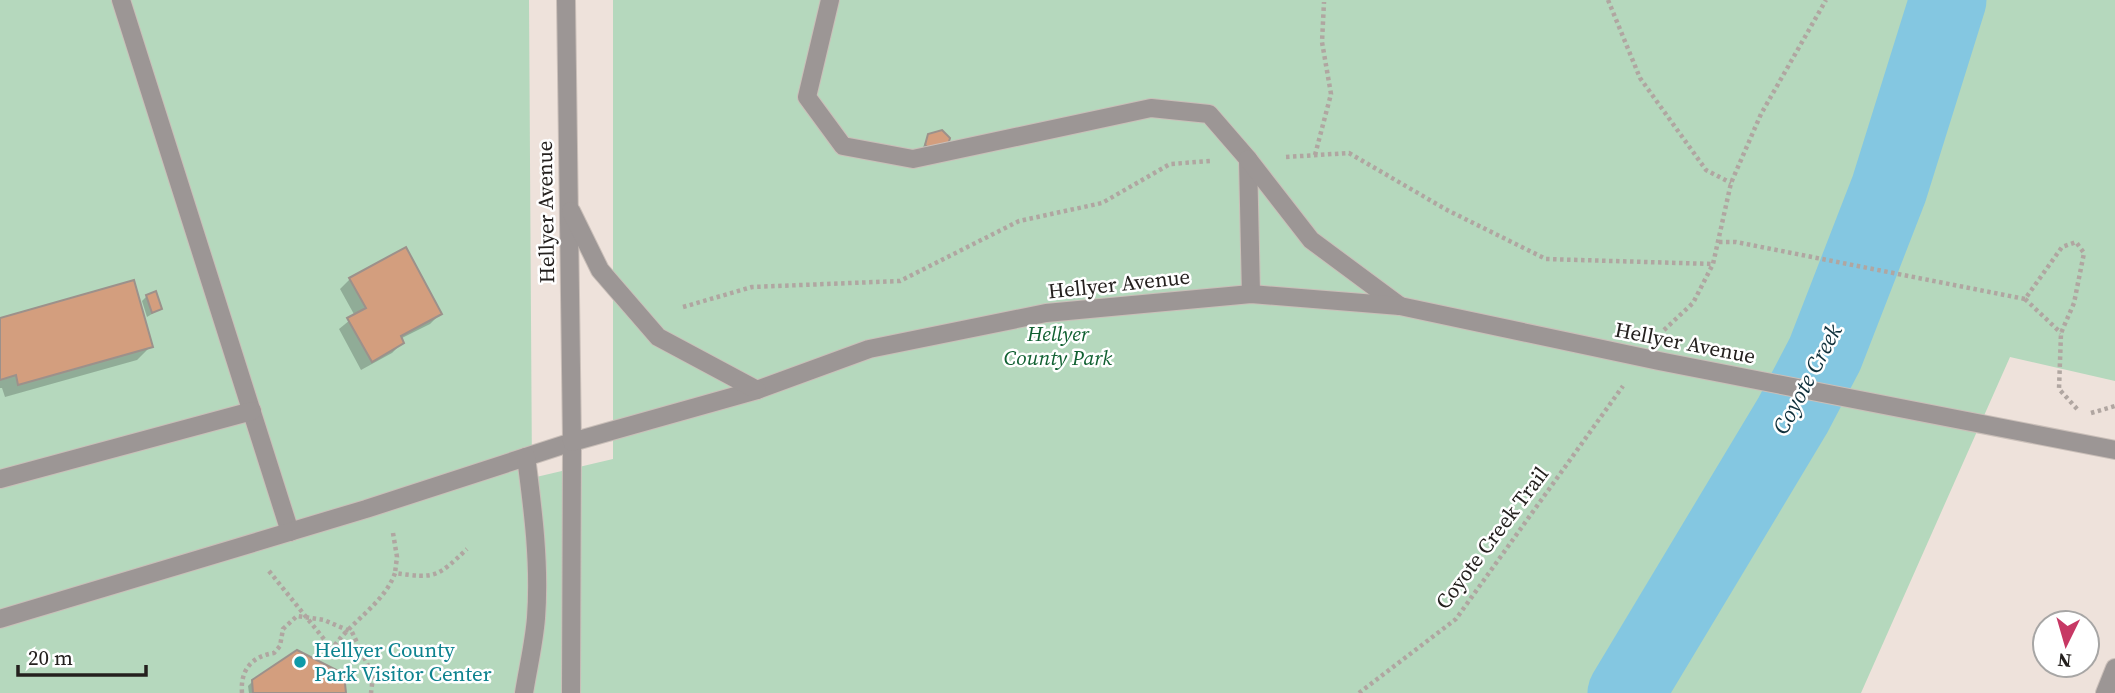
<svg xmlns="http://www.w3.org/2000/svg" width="2115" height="693" font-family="'Source Serif 4',serif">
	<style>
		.green { fill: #b5d8bd }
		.shadow { fill: #0003 }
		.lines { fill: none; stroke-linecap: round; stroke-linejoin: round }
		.river { stroke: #84c7e1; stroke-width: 77 }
		.building { fill: #d39e7e; stroke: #9c918b; stroke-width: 2 }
		.service-casing { stroke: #cabfb9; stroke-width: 20 }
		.minor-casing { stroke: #cabfb9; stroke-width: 20 }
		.tertiary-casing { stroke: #cabfb9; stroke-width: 20 }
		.path { stroke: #b0a6a1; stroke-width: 4.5; stroke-dasharray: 3.5 3.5; stroke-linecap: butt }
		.service { stroke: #9c9695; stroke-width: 18 }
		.minor { stroke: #9c9695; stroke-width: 18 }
		.tertiary { stroke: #9c9695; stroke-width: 18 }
		.culture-dot { fill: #0f9aa8; stroke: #fff; stroke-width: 2.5 }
		.labels { text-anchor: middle; stroke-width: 5; stroke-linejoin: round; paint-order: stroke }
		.street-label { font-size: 21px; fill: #24201e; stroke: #fff }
		.park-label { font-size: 21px; font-style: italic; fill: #106031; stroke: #fff }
		.culture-label { font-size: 21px; fill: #0d838f; stroke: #fff; text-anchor: start }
		.water-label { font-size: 23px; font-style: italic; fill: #10303b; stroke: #fff }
	</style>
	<rect width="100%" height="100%" fill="#eee2db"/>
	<path class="green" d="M 0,0 L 529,0 L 532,478 L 613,459 L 613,0 L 2115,0 L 2115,381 L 2010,357 L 1861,693 L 0,693 Z"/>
	<g class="shadow">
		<path d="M 929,135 L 948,139 L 921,151 Z"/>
		<path d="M 350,279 L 440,314 L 430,324 L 400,339 L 402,343 L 392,353 L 361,370 L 339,329 L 355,316 L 340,289 Z"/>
		<path d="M 147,296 L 160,309 L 147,317 L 142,301 Z"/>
		<path d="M 0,320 L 151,346 L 137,360 L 5,397 L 2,388 L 0,388 Z"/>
		<path d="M 253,681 L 344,693 L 249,693 L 248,686 Z"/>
	</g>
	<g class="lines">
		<path class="river" d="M 1626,693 L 1793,415 L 1825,354 L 1889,189 L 1948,0"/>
	</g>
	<g class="building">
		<path d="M 942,130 L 950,138 L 947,149 L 934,153 L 925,145 L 928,134 Z"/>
		<path d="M 406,247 L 442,314 L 401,336 L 404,343 L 372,362 L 347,318 L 366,308 L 349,278 Z"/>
		<path d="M 134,280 L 153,347 L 18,385 L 16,375 L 0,380 L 0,318 Z"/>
		<path d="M 156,291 L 162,309 L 152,313 L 146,295 Z"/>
		<path d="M 297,650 L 344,674 L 346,693 L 253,693 L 252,680 Z"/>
	</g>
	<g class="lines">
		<defs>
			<g id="service">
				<path d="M 121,0 L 290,532"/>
				<path d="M 830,0 L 807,97 L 843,146 L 913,159 L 1151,108 L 1209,114 L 1248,159 L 1251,294"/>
				<path d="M 1248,159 L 1311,240 L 1400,306"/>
				<path d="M 0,479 L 252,411"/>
				<path d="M 0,619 L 366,509 L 572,442 L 571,693"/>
				<path d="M 524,693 C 528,668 534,643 536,618 C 540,564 533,510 526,457"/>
			</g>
			<path id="minor" d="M 2105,693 L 2115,668"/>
			<g id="tertiary">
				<path d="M 566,0 L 572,442 L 757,390 L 869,349 L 1046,313 L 1251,294 L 1400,306 L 1659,361 L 2115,450"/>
				<path d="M 571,211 L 600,270 L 658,337 L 757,390"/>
			</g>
		</defs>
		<use href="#service" class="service-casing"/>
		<use href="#minor" class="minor-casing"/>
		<use href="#tertiary" class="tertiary-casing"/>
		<g class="path">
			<path d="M 1608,0 L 1640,78 L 1706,170 L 1731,183"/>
			<path d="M 1315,155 L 1331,94 L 1322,42 L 1324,2"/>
			<path d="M 1286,157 L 1349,153 L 1447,210 L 1546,259 L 1713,264"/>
			<path d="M 1719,242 L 1736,242 L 2025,299 L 2062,247 L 2076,242 L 2084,253 L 2074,303 L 2061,333 L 2059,389 L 2078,410"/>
			<path d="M 2025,299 L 2061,333"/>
			<path d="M 683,307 L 752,287 L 900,281 L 1019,221 L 1102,203 L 1170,164 L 1211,161"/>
			<path d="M 1664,330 L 1693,303 L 1713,264 L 1731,183 L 1761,114 L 1826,0"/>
			<path d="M 2091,413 L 2115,406"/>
			<path d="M 393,533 L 397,557 L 395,573"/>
			<path d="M 269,571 L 332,649 C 350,622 384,604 395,573 C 436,579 437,577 467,549"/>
			<path d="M 242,693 C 240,670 252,656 274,653 L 280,646 L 283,629 L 297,616 L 324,620 L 352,632 L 373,676 L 371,693"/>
			<path d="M 1359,693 L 1456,619 L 1623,386"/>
		</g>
		<use href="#service" class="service"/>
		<use href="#minor" class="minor"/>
		<use href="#tertiary" class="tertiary"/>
	</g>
	<circle class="culture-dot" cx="300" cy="662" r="7"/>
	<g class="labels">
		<g class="street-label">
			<text transform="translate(546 212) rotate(-91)" y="7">Hellyer Avenue</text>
			<text transform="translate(1119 284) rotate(-6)" y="7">Hellyer Avenue</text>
			<text transform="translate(1685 343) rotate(11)" y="7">Hellyer Avenue</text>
			<text transform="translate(1492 538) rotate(-53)" y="7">Coyote Creek Trail</text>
		</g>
		<g class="park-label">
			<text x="1058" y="341">Hellyer<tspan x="1058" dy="24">County Park</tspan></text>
		</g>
		<g class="culture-label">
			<text x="314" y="657">Hellyer County<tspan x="314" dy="24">Park Visitor Center</tspan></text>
		</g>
		<g class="water-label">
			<text transform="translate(1807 379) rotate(-62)" y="8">Coyote Creek</text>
		</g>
	</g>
	<g transform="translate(2066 644) rotate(185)"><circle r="33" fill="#ffffff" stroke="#a7a6a5" stroke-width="2"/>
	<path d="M0-5L12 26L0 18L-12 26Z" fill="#c73864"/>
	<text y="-10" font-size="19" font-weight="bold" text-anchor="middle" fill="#24201e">N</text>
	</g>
	<path d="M18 665v10h128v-10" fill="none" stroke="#24201e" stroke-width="3.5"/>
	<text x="28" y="665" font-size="21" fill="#24201e" stroke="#ffffff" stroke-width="5" paint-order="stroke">20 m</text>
</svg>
